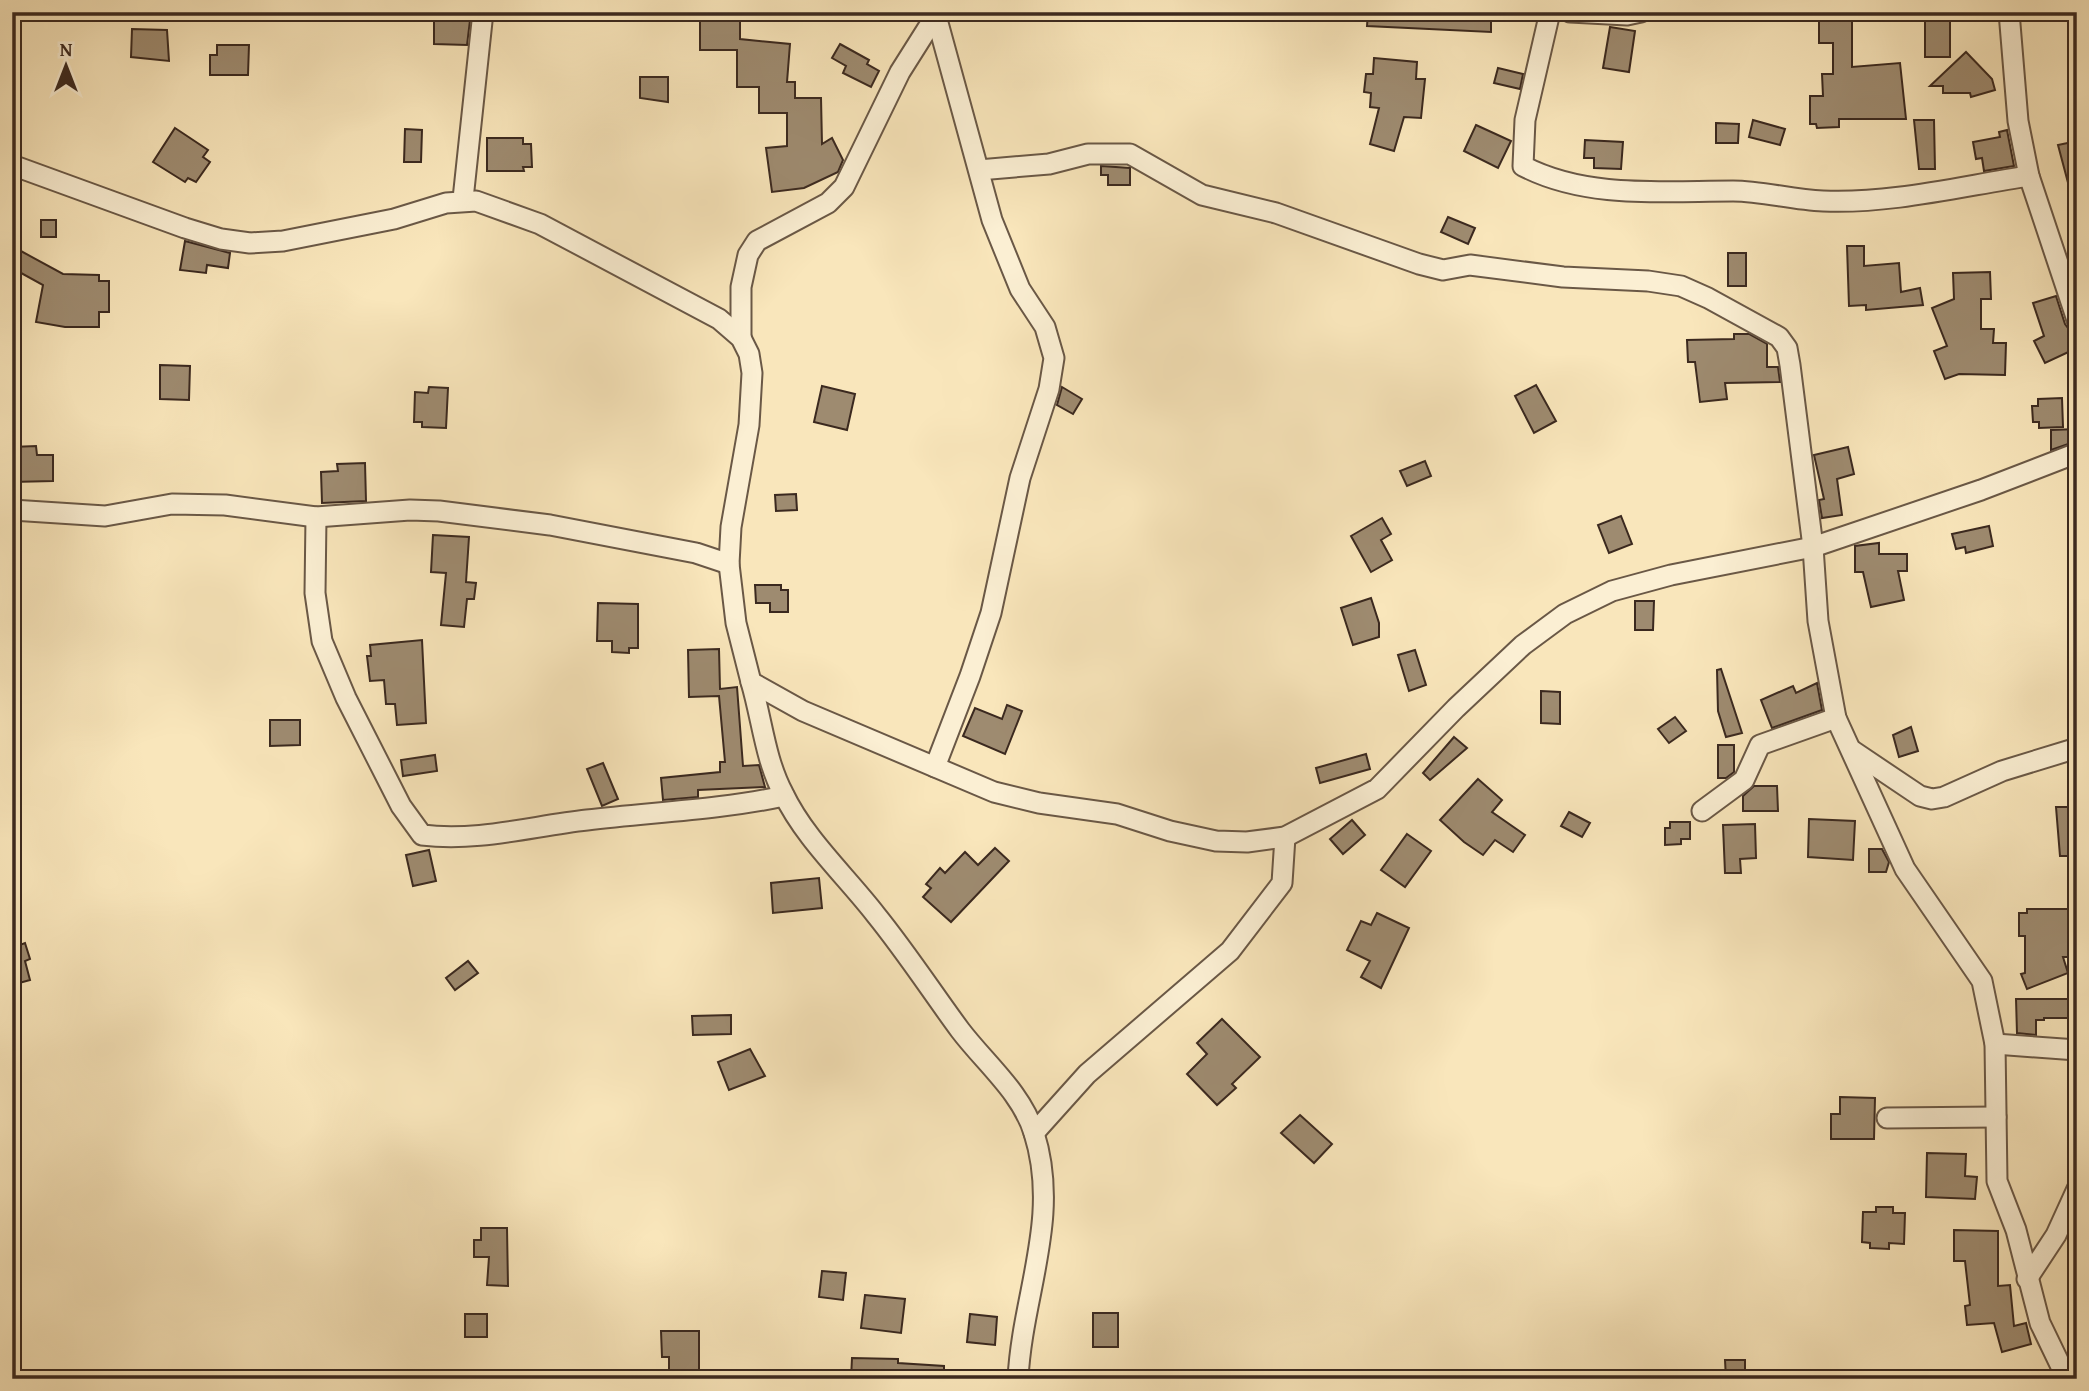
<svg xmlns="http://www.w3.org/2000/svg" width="2089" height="1391" font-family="'Gentium Book Plus',serif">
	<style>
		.building { fill: #9e8b70; stroke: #3b291f; stroke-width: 2 }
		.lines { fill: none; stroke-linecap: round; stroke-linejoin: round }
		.minor-casing { stroke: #6a5846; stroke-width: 23 }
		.minor { stroke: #fbefd3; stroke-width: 19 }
	</style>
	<rect width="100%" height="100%" fill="#f9e6bb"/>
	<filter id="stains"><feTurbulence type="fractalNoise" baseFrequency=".00286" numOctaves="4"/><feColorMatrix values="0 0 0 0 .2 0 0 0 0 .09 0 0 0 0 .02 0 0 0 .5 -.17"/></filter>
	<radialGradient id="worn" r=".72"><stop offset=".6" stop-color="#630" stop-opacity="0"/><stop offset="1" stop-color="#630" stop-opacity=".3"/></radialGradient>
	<g class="building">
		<path d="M 434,12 L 471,12 L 467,45 L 434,44 Z"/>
		<path d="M 1368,12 L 1491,16 L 1491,32 L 1367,26 Z"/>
		<path d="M 1819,12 L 1852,12 L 1852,67 L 1900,63 L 1906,119 L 1839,119 L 1839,127 L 1817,128 L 1816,124 L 1810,124 L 1810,96 L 1823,96 L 1822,74 L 1833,74 L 1833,43 L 1819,43 Z"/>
		<path d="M 740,14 L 740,39 L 790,44 L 787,82 L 795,82 L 795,98 L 821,98 L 822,144 L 832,138 L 843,160 L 838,172 L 804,188 L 772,192 L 766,148 L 787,146 L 787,113 L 759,113 L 759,87 L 737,87 L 737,50 L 700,50 L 700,15 Z"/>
		<rect x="1925" y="15" width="25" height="42"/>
		<path d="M 1610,27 L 1635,31 L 1629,72 L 1603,68 Z"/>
		<path d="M 132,29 L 167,30 L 169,61 L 131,57 Z"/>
		<path d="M 840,44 L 869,60 L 867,64 L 879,71 L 871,87 L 843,73 L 846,66 L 832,58 Z"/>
		<path d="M 217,45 L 249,45 L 248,75 L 210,75 L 210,55 L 217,55 Z"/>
		<path d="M 1966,52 L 1992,79 L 1995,90 L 1971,97 L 1970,93 L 1943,93 L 1943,86 L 1930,86 Z"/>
		<path d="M 1374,58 L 1417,62 L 1416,79 L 1425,79 L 1421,118 L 1404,117 L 1394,151 L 1370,144 L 1379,108 L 1370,107 L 1371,93 L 1364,92 L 1366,74 L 1373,74 Z"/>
		<path d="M 1498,68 L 1523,74 L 1520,89 L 1494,83 Z"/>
		<path d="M 640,77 L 668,77 L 668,102 L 640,98 Z"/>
		<path d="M 1753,120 L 1785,129 L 1780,145 L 1749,137 Z"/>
		<path d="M 1914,120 L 1934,120 L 1935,169 L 1919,169 Z"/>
		<path d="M 1716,123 L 1739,124 L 1738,143 L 1716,143 Z"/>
		<path d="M 1476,125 L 1511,141 L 1498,168 L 1464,151 Z"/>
		<path d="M 175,128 L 208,150 L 203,157 L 210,162 L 196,182 L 188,178 L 185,182 L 153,162 Z"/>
		<path d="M 405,129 L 422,130 L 421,162 L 404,162 Z"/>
		<path d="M 2007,130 L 2014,166 L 1984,171 L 1982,158 L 1976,159 L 1973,142 L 2000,137 L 1999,132 Z"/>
		<path d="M 487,138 L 523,138 L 523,144 L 531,144 L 532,167 L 523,167 L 524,171 L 487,171 Z"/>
		<path d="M 1585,140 L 1623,142 L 1621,169 L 1594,168 L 1594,158 L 1584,158 Z"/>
		<path d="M 2077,141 L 2077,194 L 2071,194 L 2058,145 Z"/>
		<path d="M 1101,166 L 1130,168 L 1130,185 L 1108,185 L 1108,175 L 1101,175 Z"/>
		<path d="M 1448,217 L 1475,228 L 1468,244 L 1441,232 Z"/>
		<rect x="41" y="220" width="15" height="17"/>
		<path d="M 185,241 L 230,253 L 228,268 L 207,265 L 206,273 L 180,270 Z"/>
		<path d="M 1847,246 L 1864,246 L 1864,266 L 1899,263 L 1901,292 L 1920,288 L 1923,305 L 1866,310 L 1866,305 L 1849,306 Z"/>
		<path d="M 19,250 L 63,274 L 99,275 L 99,281 L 109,281 L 109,312 L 99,312 L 99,327 L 65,327 L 36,322 L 43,285 L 12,268 Z"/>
		<rect x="1728" y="253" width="18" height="33"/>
		<path d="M 1990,272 L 1991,299 L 1981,299 L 1981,329 L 1994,329 L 1993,343 L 2006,343 L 2005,375 L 1959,374 L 1945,379 L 1934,351 L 1947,346 L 1932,308 L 1954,299 L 1953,273 Z"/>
		<path d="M 2056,296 L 2065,324 L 2077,340 L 2077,348 L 2045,363 L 2034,341 L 2044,336 L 2033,303 Z"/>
		<path d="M 1734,334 L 1749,334 L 1767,344 L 1767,367 L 1778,367 L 1780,382 L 1725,383 L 1727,399 L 1700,402 L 1695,362 L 1688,362 L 1687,340 L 1734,339 Z"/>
		<path d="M 160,365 L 190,366 L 189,400 L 160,399 Z"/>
		<path d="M 1536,385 L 1556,421 L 1534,433 L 1515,396 Z"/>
		<path d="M 822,386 L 855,394 L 847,430 L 814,422 Z"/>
		<path d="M 429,387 L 448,388 L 446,428 L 422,427 L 422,422 L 414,422 L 415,392 L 428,393 Z"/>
		<path d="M 1062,387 L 1082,399 L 1073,414 L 1057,405 Z"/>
		<path d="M 2062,398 L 2063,427 L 2039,428 L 2039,422 L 2033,422 L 2032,406 L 2038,406 L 2038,399 Z"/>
		<path d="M 2077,429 L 2077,441 L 2051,450 L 2051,430 Z"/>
		<path d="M 36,446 L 37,455 L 53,455 L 53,481 L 12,482 L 12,447 Z"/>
		<path d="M 1848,447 L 1854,474 L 1837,479 L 1842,515 L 1822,518 L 1819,500 L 1824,499 L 1814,455 Z"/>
		<path d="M 1425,461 L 1431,476 L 1407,486 L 1400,471 Z"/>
		<path d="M 365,463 L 366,501 L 322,503 L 321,472 L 338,471 L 337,464 Z"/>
		<path d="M 796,494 L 797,510 L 776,511 L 775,495 Z"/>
		<path d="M 1621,516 L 1632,544 L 1609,553 L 1598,525 Z"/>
		<path d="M 1382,518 L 1391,534 L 1381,540 L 1392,560 L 1371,572 L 1351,536 Z"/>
		<path d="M 1989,526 L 1993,546 L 1966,553 L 1965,547 L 1956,549 L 1952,534 Z"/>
		<path d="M 433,535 L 469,537 L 466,582 L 476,583 L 474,599 L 467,599 L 464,627 L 441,625 L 446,573 L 431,572 Z"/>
		<path d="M 1879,543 L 1879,554 L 1907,554 L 1907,571 L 1898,571 L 1904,600 L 1871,607 L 1863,572 L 1855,572 L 1855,546 Z"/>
		<path d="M 755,585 L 781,585 L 781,590 L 788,590 L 788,612 L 770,612 L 770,603 L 756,603 Z"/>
		<path d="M 1371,598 L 1379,623 L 1379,637 L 1353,645 L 1341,608 Z"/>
		<path d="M 1635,601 L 1654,601 L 1653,630 L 1635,630 Z"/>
		<path d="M 598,603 L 638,604 L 638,648 L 629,648 L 629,653 L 612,652 L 612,641 L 597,641 Z"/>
		<path d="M 422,640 L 426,723 L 397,725 L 395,704 L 386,704 L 384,680 L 370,681 L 367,656 L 371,656 L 370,645 Z"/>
		<path d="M 719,649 L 720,689 L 737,687 L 743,766 L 759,765 L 765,787 L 698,790 L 698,797 L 663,800 L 661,778 L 720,772 L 720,762 L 725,762 L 719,696 L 689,697 L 688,650 Z"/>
		<path d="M 1415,650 L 1426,685 L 1409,691 L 1398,655 Z"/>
		<path d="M 1721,669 L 1742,733 L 1726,737 L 1718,711 L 1717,670 Z"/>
		<path d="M 1817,683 L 1822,710 L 1772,728 L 1761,700 L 1793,686 L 1796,693 Z"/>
		<path d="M 1541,691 L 1560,692 L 1560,724 L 1541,723 Z"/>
		<path d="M 1007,705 L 1022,711 L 1005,754 L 963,736 L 975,708 L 1002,719 Z"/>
		<path d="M 1675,717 L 1686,731 L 1669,743 L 1658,729 Z"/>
		<path d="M 270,720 L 300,720 L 300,745 L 270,746 Z"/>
		<path d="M 1911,727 L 1918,751 L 1899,757 L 1893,735 Z"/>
		<path d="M 1454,737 L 1467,748 L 1430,780 L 1423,773 Z"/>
		<path d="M 1718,745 L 1734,745 L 1734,772 L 1726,778 L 1718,778 Z"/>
		<path d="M 1366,754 L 1370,769 L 1320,783 L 1316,768 Z"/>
		<path d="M 435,755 L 437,771 L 403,776 L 401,760 Z"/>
		<path d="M 603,763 L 618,799 L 602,806 L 587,769 Z"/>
		<path d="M 1478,779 L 1502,800 L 1492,812 L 1525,835 L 1513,852 L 1495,840 L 1483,855 L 1464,842 L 1440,820 Z"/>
		<path d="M 1754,786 L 1777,786 L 1778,811 L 1743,811 L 1743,796 Z"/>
		<path d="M 2056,807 L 2077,807 L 2077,856 L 2060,856 Z"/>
		<path d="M 1569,812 L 1590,823 L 1582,837 L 1561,826 Z"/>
		<path d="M 1809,819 L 1855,821 L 1853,860 L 1808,857 Z"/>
		<path d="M 1352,820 L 1365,835 L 1343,854 L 1330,839 Z"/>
		<path d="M 1670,822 L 1690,822 L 1690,839 L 1681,839 L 1681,844 L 1665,845 L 1665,828 L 1670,828 Z"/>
		<path d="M 1755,824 L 1756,858 L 1740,859 L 1741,873 L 1725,873 L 1723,825 Z"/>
		<path d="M 1407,834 L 1431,851 L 1405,887 L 1381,870 Z"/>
		<path d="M 995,848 L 1009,861 L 951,922 L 923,897 L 931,888 L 926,884 L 940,868 L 945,873 L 965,852 L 978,865 Z"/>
		<path d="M 1869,849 L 1882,849 L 1889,862 L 1886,872 L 1869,872 Z"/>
		<path d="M 429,850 L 436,881 L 413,886 L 406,855 Z"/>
		<path d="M 819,878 L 822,908 L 773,913 L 771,883 Z"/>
		<path d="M 2027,909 L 2077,909 L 2077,957 L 2063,957 L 2068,973 L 2027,989 L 2021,974 L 2025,973 L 2025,936 L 2019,936 L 2019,913 L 2027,913 Z"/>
		<path d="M 1377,913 L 1409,928 L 1381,988 L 1361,977 L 1370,961 L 1347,950 L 1361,921 L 1371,925 Z"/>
		<path d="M 16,933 L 20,945 L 25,943 L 30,959 L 25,961 L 30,980 L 12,985 L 12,934 Z"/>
		<path d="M 468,961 L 478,973 L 455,990 L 446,978 Z"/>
		<path d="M 2016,999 L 2077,999 L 2077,1018 L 2044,1018 L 2044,1020 L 2036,1020 L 2036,1035 L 2017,1033 Z"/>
		<path d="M 731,1015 L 731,1034 L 693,1035 L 692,1016 Z"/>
		<path d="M 1222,1019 L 1260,1057 L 1232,1084 L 1236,1088 L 1217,1105 L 1187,1074 L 1207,1054 L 1197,1043 Z"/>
		<path d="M 750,1049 L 765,1076 L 729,1090 L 718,1062 Z"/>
		<path d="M 1840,1097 L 1875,1098 L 1874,1139 L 1831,1139 L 1831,1114 L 1840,1114 Z"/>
		<path d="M 1300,1115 L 1332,1144 L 1314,1163 L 1281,1133 Z"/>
		<path d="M 1927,1153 L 1966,1154 L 1965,1176 L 1977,1177 L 1975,1199 L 1926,1197 Z"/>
		<path d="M 1876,1207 L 1893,1207 L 1893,1213 L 1905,1213 L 1904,1244 L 1889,1243 L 1889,1249 L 1870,1248 L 1870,1243 L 1862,1242 L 1863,1212 L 1876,1212 Z"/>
		<path d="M 481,1228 L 507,1228 L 508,1286 L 487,1285 L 489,1257 L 474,1257 L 474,1240 L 481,1240 Z"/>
		<path d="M 1954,1230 L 1998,1231 L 1998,1286 L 2010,1285 L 2014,1326 L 2026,1323 L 2031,1344 L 2002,1352 L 1994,1323 L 1967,1325 L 1965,1306 L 1970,1305 L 1965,1261 L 1954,1261 Z"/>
		<path d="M 822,1271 L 846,1273 L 843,1300 L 819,1297 Z"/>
		<path d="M 865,1295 L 905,1299 L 901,1333 L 861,1328 Z"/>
		<rect x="1093" y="1313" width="25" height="34"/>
		<rect x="465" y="1314" width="22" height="23"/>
		<path d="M 970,1314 L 997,1317 L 995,1345 L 967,1342 Z"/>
		<path d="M 661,1331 L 699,1331 L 699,1371 L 669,1372 L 669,1357 L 662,1357 Z"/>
		<path d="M 852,1358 L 898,1359 L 898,1363 L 944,1366 L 944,1379 L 851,1379 Z"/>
		<path d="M 1725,1360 L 1745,1360 L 1745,1379 L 1726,1379 Z"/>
	</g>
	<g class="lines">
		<defs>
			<g id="minor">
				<path d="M 1550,12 L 1525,120 L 1523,166 C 1586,199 1663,191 1733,191 C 1763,191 1792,200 1823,201 C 1891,204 1962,186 2029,176"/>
				<path d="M 1570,12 L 1627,15 L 1641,12"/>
				<path d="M 2009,12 L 2018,121 L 2029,176 L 2077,320"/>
				<path d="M 12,165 L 185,228 L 221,239 L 250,243 L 283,241 L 394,219 L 446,203 L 476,201 L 540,224 L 719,319 L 741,338 L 749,354 L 752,373 L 749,425 L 731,527 L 729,564 L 736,623 L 751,682 L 803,711 L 994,792 L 1039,803 L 1117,814 L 1170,831 L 1216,841 L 1247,842 L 1285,837 L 1377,789 L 1456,708 L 1523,645 L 1565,614 L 1612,591 L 1671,575 L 1813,547 L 1981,490 L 2077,453"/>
				<path d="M 979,170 L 1049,164 L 1088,154 L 1130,154 L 1202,195 L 1276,213 L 1419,264 L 1443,270 L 1470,265 L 1563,277 L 1648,281 L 1681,286 L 1708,298 L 1779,337 L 1787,348 L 1790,365 L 1813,547 L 1818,621 L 1836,718 L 1905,869 L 1982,981 L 1995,1044 L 1997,1181 L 2016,1230 L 2040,1323 L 2067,1379"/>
				<path d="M 463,199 L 483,12"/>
				<path d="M 741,338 L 741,287 L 748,255 L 757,241 L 828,203 L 844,187 L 900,72 L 936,15"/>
				<path d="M 12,510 L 105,516 L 172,504 L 225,505 L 316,517 L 410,510 L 439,511 L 550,525 L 696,553 L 729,564"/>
				<path d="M 316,517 L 315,593 L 322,641 L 346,698 L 401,806 L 422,835 C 478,842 532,826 587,820 C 653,812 719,810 784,796"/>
				<path d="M 751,682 C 762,719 765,759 783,793 C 805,839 845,875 876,915 C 906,952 932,992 960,1030 C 985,1063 1022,1093 1034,1133 C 1061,1218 1022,1295 1018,1379"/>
				<path d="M 1853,751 L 1920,796 L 1932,799 L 1944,797 L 2002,771 L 2077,748"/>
				<path d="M 935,767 L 970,676 L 991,613 L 1020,478 L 1049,389 L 1054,358 L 1045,327 L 1020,289 L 992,220 L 935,12"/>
				<path d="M 1702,811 L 1744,780 L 1760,745 L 1836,718"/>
				<path d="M 1995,1044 L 2077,1050"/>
				<path d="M 1887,1118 L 1996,1117"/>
				<path d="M 1034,1133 L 1087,1074 L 1230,951 L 1282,883 L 1285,837"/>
				<path d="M 2027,1279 L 2056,1235 L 2077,1189"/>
			</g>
		</defs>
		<use href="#minor" class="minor-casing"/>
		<use href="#minor" class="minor"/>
	</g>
	<rect width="2089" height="1391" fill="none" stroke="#f9e6bb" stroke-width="42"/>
	<rect x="14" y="14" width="2061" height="1363" fill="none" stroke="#3b291f" stroke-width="3.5"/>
	<rect x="21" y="21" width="2047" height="1349" fill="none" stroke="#3b291f" stroke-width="2"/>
	<g transform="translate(66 66)" stroke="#fbefd3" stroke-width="5" paint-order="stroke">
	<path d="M0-5L12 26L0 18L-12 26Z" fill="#3b291f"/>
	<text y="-10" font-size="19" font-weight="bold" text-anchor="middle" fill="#3b291f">N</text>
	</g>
	<rect width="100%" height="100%" filter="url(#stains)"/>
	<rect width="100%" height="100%" fill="url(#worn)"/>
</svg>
